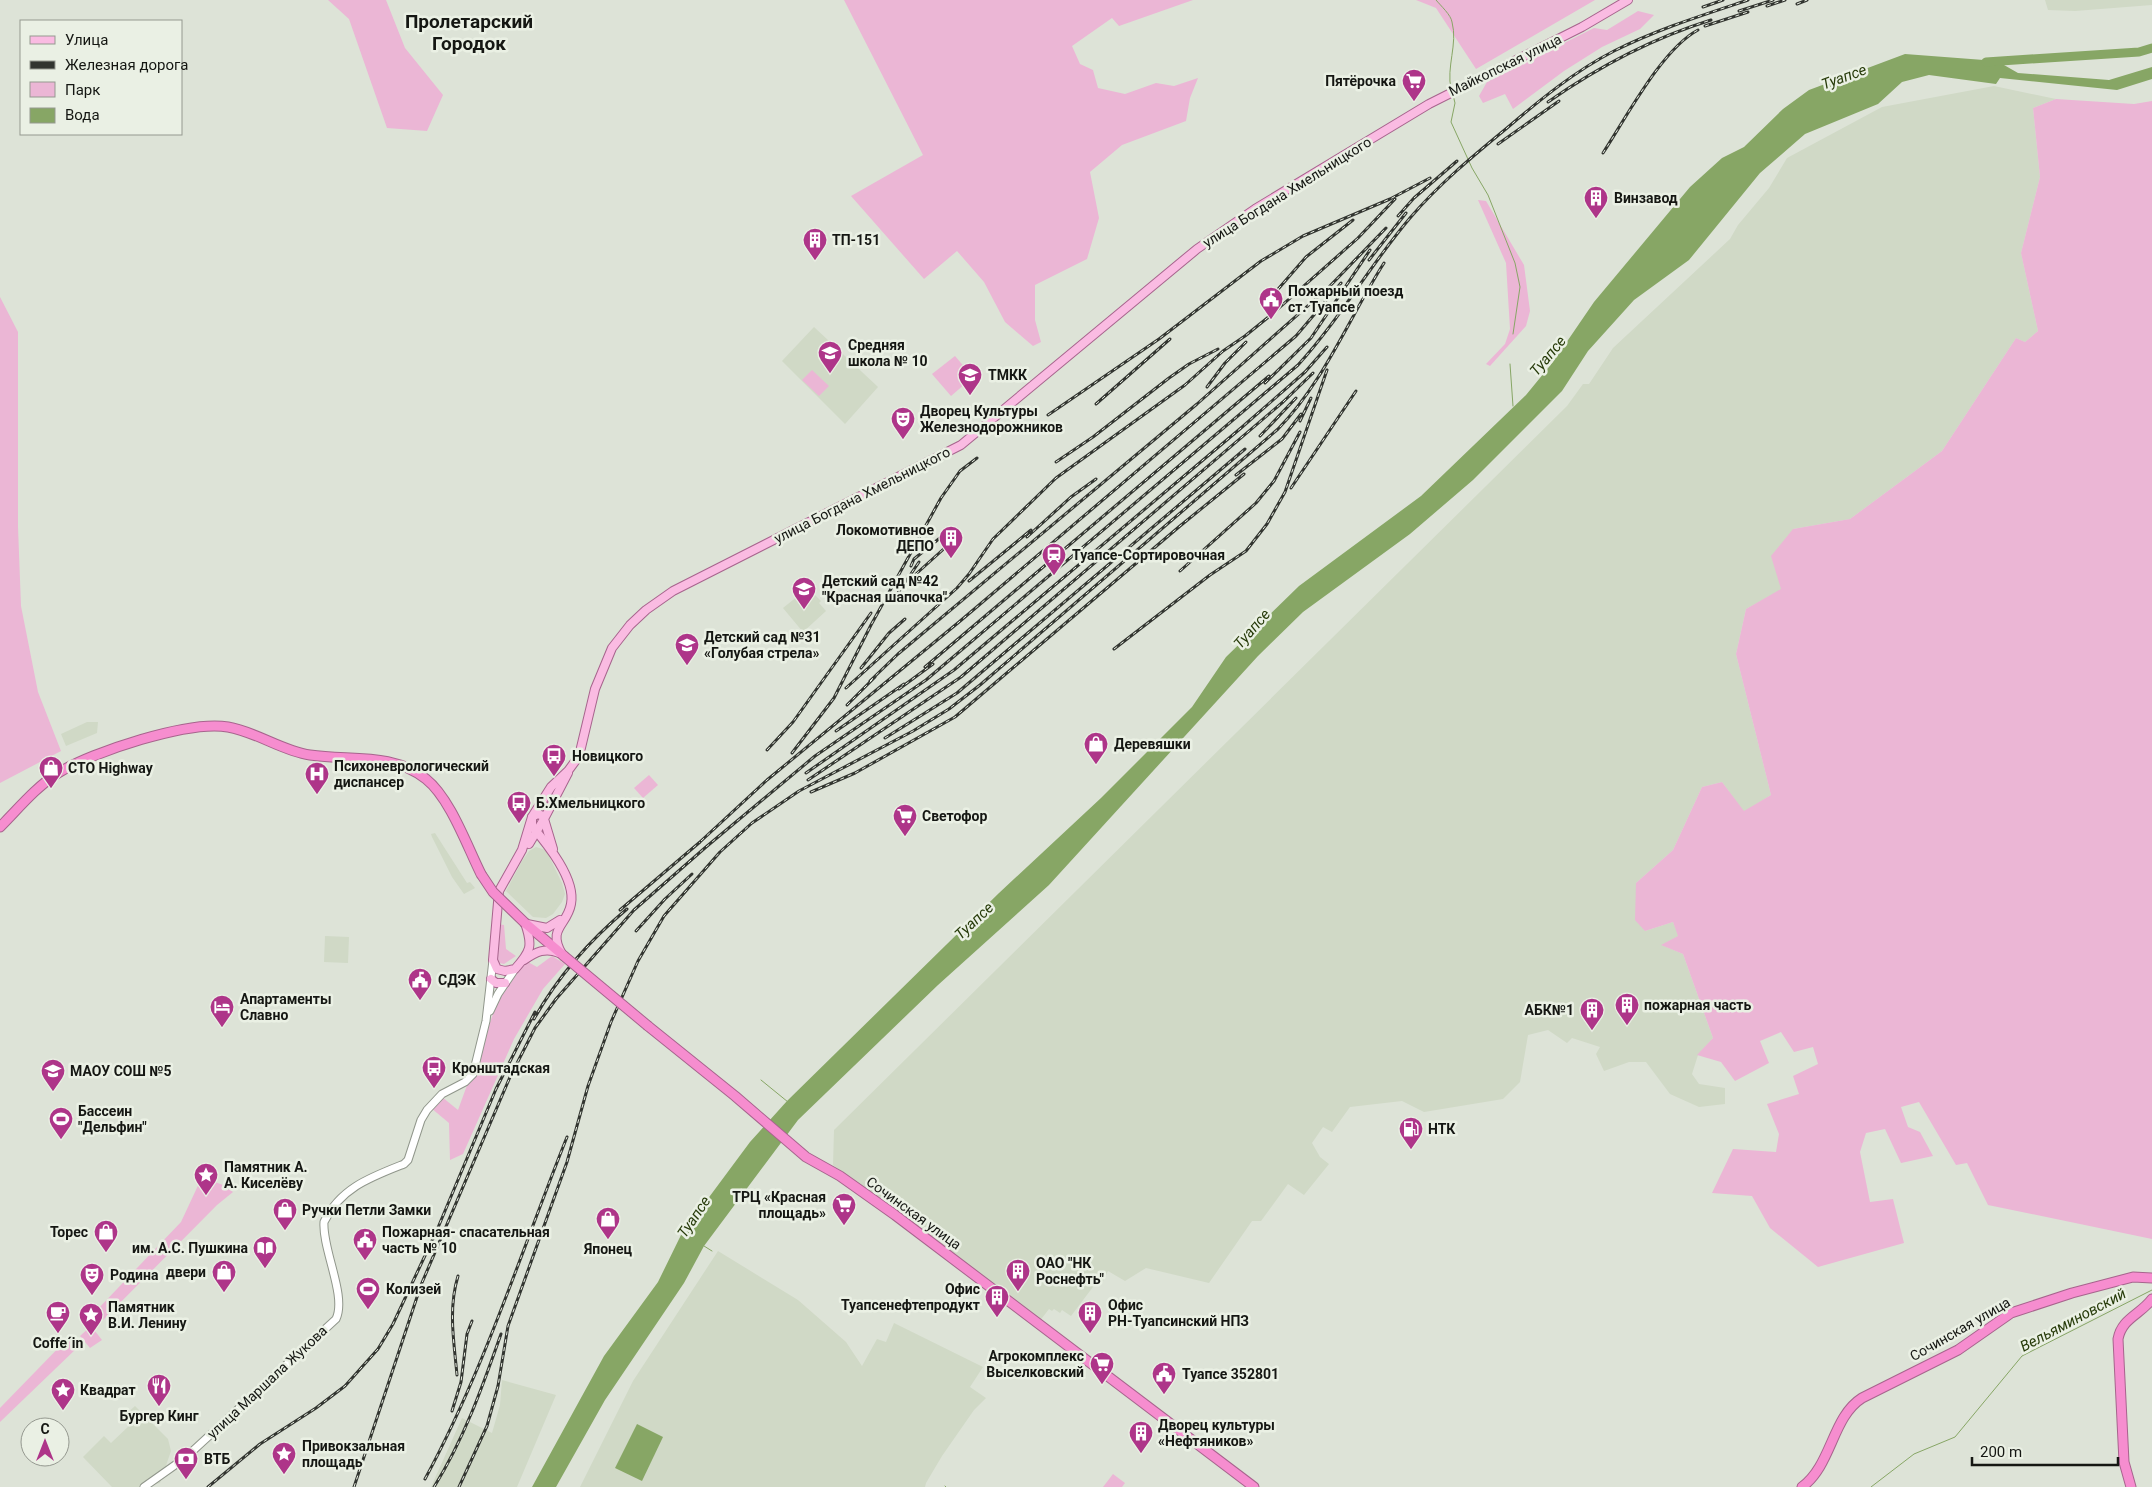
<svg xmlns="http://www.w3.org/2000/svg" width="2152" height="1487" font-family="Roboto,sans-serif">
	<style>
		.built { fill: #d0d9c6 }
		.green { fill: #ebb6d5 }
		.water { fill: #87a665 }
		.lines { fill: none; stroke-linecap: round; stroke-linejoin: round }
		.stream { stroke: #87a665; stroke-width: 1 }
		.river { stroke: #87a665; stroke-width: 9 }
		.secondary-casing { stroke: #90968b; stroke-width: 9 }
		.primary-casing { stroke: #a7648d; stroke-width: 10 }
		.highway-casing { stroke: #a7648d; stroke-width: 11 }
		.secondary { stroke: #fff; stroke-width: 7 }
		.primary { stroke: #fabbe2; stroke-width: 8 }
		.highway { stroke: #f68dcf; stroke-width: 9 }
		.rail-casing { stroke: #323530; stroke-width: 3 }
		.rail { stroke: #eaf0e4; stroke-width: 1; stroke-dasharray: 4; stroke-linecap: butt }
		.highway-bridge-casing { stroke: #a7648d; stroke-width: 11; stroke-linecap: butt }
		.highway-bridge { stroke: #f68dcf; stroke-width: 9 }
		.labels { text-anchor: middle; stroke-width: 5; stroke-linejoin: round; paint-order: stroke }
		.street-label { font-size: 14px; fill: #151713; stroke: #eaf0e4 }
		.poi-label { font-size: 14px; font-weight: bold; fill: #151713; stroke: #eaf0e4; text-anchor: start }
		.water-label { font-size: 15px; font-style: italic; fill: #273b0a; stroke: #eaf0e4 }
		.district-label { font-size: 19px; font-weight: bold; fill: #151713; stroke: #eaf0e4 }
	</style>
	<rect width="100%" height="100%" fill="#dde3d7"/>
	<g class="built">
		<path d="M 2045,0 L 2152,0 L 2152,5 L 2075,11 L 2048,10 Z"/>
		<path d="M 1994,86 L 2056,99 L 2033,108 L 2040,177 L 2021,253 L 2038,331 L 2025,342 L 2016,338 L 1942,451 L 1850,519 L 1793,529 L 1781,590 L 1746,609 L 1736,654 L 1771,795 L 1744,812 L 1722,782 L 1702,787 L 1673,850 L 1636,883 L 1645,931 L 1673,922 L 1679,936 L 1662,945 L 1683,954 L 1713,1038 L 1698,1055 L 1692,1074 L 1699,1084 L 1725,1088 L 1725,1104 L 1699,1107 L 1670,1094 L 1646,1062 L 1629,1062 L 1604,1071 L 1596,1054 L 1600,1047 L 1572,1038 L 1567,1043 L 1548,1030 L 1528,1035 L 1520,1082 L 1503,1099 L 1424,1112 L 1402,1101 L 1350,1107 L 1332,1132 L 1323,1127 L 1312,1143 L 1320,1157 L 1329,1164 L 1304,1195 L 1288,1184 L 1261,1221 L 1252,1221 L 1209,1283 L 1146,1268 L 1125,1281 L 1108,1271 L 1101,1285 L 1096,1283 L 1071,1316 L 1062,1310 L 1060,1313 L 1054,1309 L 1052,1311 L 1049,1309 L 1039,1322 L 833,1165 L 834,1130 L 1567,406 L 1583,384 L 1589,384 L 1613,348 L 1730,239 L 1738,225 L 1769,188 L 1787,158 L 1882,107 Z"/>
		<path d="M 814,327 L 878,387 L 845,424 L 782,361 Z"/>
		<path d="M 808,588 L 821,601 L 819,603 L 826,611 L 803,632 L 783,608 Z"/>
		<path d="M 87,722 L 98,722 L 97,733 L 66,746 L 61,734 Z"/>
		<path d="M 435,833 L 467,883 L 470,882 L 475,888 L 464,894 L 452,877 L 432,837 L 431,834 Z"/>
		<path d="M 536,847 L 546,850 L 562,883 L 565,894 L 562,902 L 553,914 L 546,918 L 533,917 L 506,891 L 522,861 L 529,851 Z"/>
		<path d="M 325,936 L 349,937 L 348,963 L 324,962 Z"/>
		<path d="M 718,1251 L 798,1300 L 846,1342 L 862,1366 L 877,1339 L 886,1342 L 894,1323 L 983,1367 L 970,1387 L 986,1398 L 974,1410 L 942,1456 L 926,1483 L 925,1487 L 580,1487 L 633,1381 Z"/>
		<path d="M 502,1380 L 556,1395 L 517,1487 L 431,1487 L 462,1418 L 492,1433 L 500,1405 Z"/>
		<path d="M 135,1406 L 168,1439 L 171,1451 L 160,1483 L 140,1487 L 112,1487 L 83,1457 L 104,1436 L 111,1443 L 130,1425 L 123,1417 Z"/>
	</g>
	<g class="green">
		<path d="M 328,0 L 386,0 L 405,48 L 443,95 L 427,131 L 387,128 L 349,19 Z"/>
		<path d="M 844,0 L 1193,0 L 1119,26 L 1112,18 L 1072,46 L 1080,64 L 1093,70 L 1098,88 L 1125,94 L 1156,83 L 1174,86 L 1198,78 L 1190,98 L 1186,121 L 1122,145 L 1090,172 L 1099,218 L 1087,259 L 1035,285 L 1035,320 L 1041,342 L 1033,346 L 1005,322 L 984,282 L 957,251 L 924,279 L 851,196 L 923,155 Z"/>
		<path d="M 1416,0 L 1595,0 L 1476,69 L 1436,8 Z"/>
		<path d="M 1638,11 L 1654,15 L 1640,29 L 1602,47 L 1564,71 L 1513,109 L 1505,94 L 1483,103 L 1479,96 L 1487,82 L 1594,28 L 1607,30 Z"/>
		<path d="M 2056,99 L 2134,104 L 2152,101 L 2152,1239 L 1988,1205 L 1967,1163 L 1956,1165 L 1919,1102 L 1901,1107 L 1908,1127 L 1920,1132 L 1933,1156 L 1901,1163 L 1885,1129 L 1866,1133 L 1860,1152 L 1870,1202 L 1893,1199 L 1904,1243 L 1818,1267 L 1770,1228 L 1752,1196 L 1712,1193 L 1733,1149 L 1776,1152 L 1779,1134 L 1767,1104 L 1799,1094 L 1793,1076 L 1818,1064 L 1813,1047 L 1794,1052 L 1781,1032 L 1760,1041 L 1769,1063 L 1735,1081 L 1721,1062 L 1697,1055 L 1713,1038 L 1683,954 L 1661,945 L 1678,936 L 1673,922 L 1645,931 L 1635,920 L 1636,883 L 1673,850 L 1702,787 L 1722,782 L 1744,811 L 1771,795 L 1736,654 L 1746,609 L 1781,589 L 1771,556 L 1793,529 L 1850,519 L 1942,451 L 2016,338 L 2025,342 L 2038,331 L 2021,253 L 2040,177 L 2033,108 Z"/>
		<path d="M 1478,200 L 1486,201 L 1524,265 L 1530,311 L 1526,326 L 1490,366 L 1486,364 L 1505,344 L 1510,329 L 1506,263 Z"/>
		<path d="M 0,297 L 18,332 L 18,527 L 21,606 L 38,692 L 61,751 L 0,783 Z"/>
		<path d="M 955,356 L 973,377 L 951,396 L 932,374 Z"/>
		<path d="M 812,370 L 829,386 L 819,396 L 802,380 Z"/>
		<path d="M 649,775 L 658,785 L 643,798 L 634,788 Z"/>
		<path d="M 496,924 L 504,925 L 506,949 L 516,956 L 504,964 L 495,962 Z"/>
		<path d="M 552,956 L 565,964 L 543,989 L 514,1039 L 463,1154 L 450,1160 L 449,1123 L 431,1108 L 442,1097 L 458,1110 L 500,995 L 514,975 L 528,962 L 537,967 Z"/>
		<path d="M 202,1177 L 223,1185 L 233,1192 L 217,1205 L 103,1320 L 96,1315 L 96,1311 L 181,1222 Z"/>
		<path d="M 91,1326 L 102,1340 L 90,1348 L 80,1336 Z"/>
		<path d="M 70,1336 L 79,1346 L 0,1422 L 0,1408 Z"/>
		<path d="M 1113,1474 L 1125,1483 L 1122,1487 L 1103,1487 Z"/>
	</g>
	<g class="water">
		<path d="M 1905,54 L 1997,61 L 2018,73 L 2109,80 L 2152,67 L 2152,79 L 2117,90 L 2000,78 L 1996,84 L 1929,75 L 1902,82 L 1878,104 L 1805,134 L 1760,173 L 1689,260 L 1634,300 L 1588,351 L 1562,391 L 1473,480 L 1410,534 L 1303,612 L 1258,656 L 1049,885 L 938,985 L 798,1120 L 704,1246 L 684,1283 L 605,1400 L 556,1487 L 532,1487 L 604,1356 L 658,1282 L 681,1235 L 750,1142 L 787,1101 L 999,893 L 1101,798 L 1192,707 L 1226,657 L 1299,586 L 1421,496 L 1526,395 L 1553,362 L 1594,302 L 1690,187 L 1722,158 L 1744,147 L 1783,109 L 1809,90 Z"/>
		<path d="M 637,1424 L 663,1437 L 642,1481 L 615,1468 Z"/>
	</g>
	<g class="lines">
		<g class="stream">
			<path d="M 1436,0 C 1441,6 1451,15 1452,22 C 1458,44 1446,67 1451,89"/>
			<path d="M 1453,95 L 1455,103 L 1451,122 L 1472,168 L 1488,195 L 1515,263 L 1520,287 L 1513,334"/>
			<path d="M 1510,364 L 1513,406"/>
			<path d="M 761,1080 L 788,1102"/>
			<path d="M 704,1246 L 712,1251"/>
			<path d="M 945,1486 L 946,1487"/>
			<path d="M 1871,1487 L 1914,1454 L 1955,1437 L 2022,1356 L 2152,1290"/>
		</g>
		<path class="river" d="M 1986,62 L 2139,52 L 2152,48"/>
		<defs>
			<g id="secondary">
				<path d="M 490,1011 L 498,994 L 515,969"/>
				<path d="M 144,1487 L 185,1458 L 336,1319 C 347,1296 322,1249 324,1222 C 340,1188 371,1177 404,1164 L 408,1160 L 421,1120 L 427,1110 L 442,1094 L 465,1082 L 473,1074 L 486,1021 L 493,960"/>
			</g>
			<g id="primary">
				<path d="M 529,844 L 544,819 L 543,816 L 538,814 L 532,817 L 532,826 C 547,844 576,879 571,904 C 567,926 547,928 562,954"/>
				<path d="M 553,849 L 544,819 L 568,773"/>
				<path d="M 525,923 C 533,946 531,951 515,969 L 505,971 L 497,969 L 493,960 L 499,891 L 522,850 L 532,817 L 551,787 L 568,771 L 579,756 L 595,689 L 612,648 L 630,625 L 646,610 L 673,591 L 961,445 L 1197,249 L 1255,209 L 1429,104 L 1582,27 L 1628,0"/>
				<path d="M 527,924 L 547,928 L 560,920"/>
				<path d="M 524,960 C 536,952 545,947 559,953"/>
				<path d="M 491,979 L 496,983 L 505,983"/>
			</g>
			<g id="highway">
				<path d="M 0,827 C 18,809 36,787 58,773 C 92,752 189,720 228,727 C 257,732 282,751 310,755 C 351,761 392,752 426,779 C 450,798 467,846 481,874"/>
				<path d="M 525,923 L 564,956"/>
				<path d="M 648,1026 L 735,1096 L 806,1157 L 840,1176 L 895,1215 L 1254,1487"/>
				<path d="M 1802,1487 C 1832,1465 1832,1417 1862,1398 L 1958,1350 L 2011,1313 L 2072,1293 L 2133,1277 L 2152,1278"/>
				<path d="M 2131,1487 L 2124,1462 L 2118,1339 C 2122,1318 2140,1315 2152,1299"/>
			</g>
		</defs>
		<use href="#secondary" class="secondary-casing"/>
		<use href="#primary" class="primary-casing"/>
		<use href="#highway" class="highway-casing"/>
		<use href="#secondary" class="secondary"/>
		<use href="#primary" class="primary"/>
		<use href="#highway" class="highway"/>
		<defs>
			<g id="rail">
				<path d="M 1797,4 L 1807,0"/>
				<path d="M 1767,6 L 1785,0"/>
				<path d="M 1703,7 L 1723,0"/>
				<path d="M 1739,11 L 1773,0"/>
				<path d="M 1705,26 L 1748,12"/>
				<path d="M 1548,102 C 1598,67 1653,38 1711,20"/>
				<path d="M 1498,144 L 1559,101"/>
				<path d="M 1603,153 C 1626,118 1662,49 1698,30"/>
				<path d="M 1398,216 L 1414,198 L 1457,161"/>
				<path d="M 1369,260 L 1406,213"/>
				<path d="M 1273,295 L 1306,257 L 1353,220"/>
				<path d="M 1265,383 L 1311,338 L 1370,250"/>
				<path d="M 1207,387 L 1225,363 L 1246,342"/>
				<path d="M 1096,404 L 1170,339"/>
				<path d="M 1048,415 L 1159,339 L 1261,261 L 1303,236 L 1390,199 L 1430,178"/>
				<path d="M 1300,421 L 1311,398"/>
				<path d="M 1260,436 L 1296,398"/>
				<path d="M 1056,462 L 1093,437 L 1169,378 L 1189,364 L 1218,349"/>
				<path d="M 1236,475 L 1282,439 L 1301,414"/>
				<path d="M 1291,488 L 1356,391"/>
				<path d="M 1027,537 L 1071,497 L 1096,479"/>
				<path d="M 911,566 L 914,559 L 951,529"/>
				<path d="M 1180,571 L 1256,503 L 1274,481 L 1300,432"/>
				<path d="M 916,574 L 958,536"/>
				<path d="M 969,581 L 1031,530"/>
				<path d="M 894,599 L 919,562"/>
				<path d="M 1114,649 L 1210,575 L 1246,551 L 1267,524 L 1285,492 L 1327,370"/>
				<path d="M 925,667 L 1269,376"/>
				<path d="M 861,668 L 889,633 L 905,619"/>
				<path d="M 870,681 L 898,654 L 1197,404 L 1328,288 L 1386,228"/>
				<path d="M 846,688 L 957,588 L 969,574 L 993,539 L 1056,478 L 1185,385 L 1223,351 L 1245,336 L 1271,315 L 1358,238 L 1395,199"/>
				<path d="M 899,689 L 933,664"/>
				<path d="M 847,705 L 875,677"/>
				<path d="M 836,731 L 904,684"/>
				<path d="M 885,738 L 957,693 L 1245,449"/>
				<path d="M 767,750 L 793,722 L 871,613"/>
				<path d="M 792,753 L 834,698 L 871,625 L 941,498 L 960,471 L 977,458"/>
				<path d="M 806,773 L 954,670 L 1241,428 L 1305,372 L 1327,347"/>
				<path d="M 808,780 L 961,677 L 1283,402 L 1313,373"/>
				<path d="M 811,792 L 855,773 L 955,717 L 1180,526 L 1244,474"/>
				<path d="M 701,841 L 767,780 L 959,622 L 1296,336 L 1341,283"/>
				<path d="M 620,910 L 700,842"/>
				<path d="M 636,931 L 665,899 L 692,874"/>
				<path d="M 534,1019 C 557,978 591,939 627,909"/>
				<path d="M 457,1375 C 454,1342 448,1309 458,1276"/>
				<path d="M 452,1411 L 461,1382 L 467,1334 L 472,1321"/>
				<path d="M 425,1479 C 484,1370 521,1252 567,1137"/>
				<path d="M 208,1487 L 260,1444 L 316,1408 L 345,1386 L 378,1349 L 393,1324 L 437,1230 L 496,1089 L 535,1012"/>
				<path d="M 354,1487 L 421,1285 L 510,1077 L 535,1028 L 556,999 L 634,910 L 706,847 L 815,756 L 926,680 L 1298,365 C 1340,319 1370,265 1410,218 C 1439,184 1473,156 1507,128 C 1541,99 1575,71 1614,51 C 1658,29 1703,15 1748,0"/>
				<path d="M 434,1487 C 464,1439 482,1388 501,1334"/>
				<path d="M 459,1487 L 487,1426 L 498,1386 L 508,1326 L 567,1162 L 588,1086 L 611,1022 L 638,961 L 664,916 L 720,852 L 752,823 L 799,791 L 913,731 L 949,709 L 980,685 L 1278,429 C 1324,382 1349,318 1384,263"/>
			</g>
		</defs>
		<use href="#rail" class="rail-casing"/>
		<use href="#rail" class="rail"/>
		<defs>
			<g id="highway-bridge">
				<path d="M 481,874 L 493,892 L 525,923"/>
				<path d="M 564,956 L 648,1026"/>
			</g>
		</defs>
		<use href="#highway-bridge" class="highway-bridge-casing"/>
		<use href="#highway-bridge" class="highway-bridge"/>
	</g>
	<defs>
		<symbol id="supermarket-pin" viewBox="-11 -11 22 30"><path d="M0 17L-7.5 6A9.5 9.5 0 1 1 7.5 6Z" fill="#ae3589" stroke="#eaf0e4"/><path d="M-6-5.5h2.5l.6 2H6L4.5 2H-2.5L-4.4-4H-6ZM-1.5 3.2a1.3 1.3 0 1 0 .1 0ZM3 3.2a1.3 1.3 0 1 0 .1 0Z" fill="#fff"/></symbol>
		<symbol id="building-pin" viewBox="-11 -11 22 30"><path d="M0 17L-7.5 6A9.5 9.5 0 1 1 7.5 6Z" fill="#ae3589" stroke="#eaf0e4"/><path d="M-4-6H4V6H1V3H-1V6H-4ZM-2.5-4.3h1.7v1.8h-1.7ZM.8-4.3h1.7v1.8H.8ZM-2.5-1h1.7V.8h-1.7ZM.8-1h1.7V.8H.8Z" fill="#fff"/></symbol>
		<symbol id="civic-pin" viewBox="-11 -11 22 30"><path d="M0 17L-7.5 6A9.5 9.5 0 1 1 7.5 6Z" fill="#ae3589" stroke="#eaf0e4"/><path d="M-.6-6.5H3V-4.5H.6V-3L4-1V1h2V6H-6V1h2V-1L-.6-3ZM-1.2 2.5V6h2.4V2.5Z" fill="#fff"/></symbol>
		<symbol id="school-pin" viewBox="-11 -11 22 30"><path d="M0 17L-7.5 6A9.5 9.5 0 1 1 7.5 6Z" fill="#ae3589" stroke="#eaf0e4"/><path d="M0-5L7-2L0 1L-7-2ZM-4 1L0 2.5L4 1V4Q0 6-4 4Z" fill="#fff"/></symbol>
		<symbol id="theatre-pin" viewBox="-11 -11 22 30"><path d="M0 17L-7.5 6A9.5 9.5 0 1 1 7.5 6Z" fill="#ae3589" stroke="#eaf0e4"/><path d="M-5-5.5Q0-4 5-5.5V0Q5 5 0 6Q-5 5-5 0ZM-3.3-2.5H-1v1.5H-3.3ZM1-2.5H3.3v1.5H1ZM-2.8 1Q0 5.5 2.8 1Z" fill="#fff"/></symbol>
		<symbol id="station-pin" viewBox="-11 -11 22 30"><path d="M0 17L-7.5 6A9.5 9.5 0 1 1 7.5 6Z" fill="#ae3589" stroke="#eaf0e4"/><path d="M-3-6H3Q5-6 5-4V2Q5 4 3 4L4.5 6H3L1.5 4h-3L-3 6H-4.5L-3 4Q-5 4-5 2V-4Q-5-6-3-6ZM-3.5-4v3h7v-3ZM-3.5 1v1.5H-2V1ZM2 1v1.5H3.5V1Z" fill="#fff"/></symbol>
		<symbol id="shop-pin" viewBox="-11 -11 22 30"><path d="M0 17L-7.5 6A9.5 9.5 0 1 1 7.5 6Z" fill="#ae3589" stroke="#eaf0e4"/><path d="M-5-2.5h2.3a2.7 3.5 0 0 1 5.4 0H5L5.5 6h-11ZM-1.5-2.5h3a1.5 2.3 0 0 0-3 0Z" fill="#fff"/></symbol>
		<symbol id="bus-pin" viewBox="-11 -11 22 30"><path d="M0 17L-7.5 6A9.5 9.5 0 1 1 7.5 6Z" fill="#ae3589" stroke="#eaf0e4"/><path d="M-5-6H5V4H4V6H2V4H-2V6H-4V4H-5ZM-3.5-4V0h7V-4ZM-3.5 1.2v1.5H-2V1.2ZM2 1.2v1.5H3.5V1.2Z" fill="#fff"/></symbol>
		<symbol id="hospital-pin" viewBox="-11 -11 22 30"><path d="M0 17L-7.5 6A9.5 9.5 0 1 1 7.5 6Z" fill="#ae3589" stroke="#eaf0e4"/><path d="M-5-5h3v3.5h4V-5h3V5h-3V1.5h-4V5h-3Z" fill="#fff"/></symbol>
		<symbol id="hotel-pin" viewBox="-11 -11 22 30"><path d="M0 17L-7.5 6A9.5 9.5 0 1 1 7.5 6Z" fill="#ae3589" stroke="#eaf0e4"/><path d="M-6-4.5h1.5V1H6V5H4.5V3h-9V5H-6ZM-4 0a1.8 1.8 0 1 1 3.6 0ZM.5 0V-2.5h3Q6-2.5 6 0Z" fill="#fff"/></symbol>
		<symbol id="stadium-pin" viewBox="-11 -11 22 30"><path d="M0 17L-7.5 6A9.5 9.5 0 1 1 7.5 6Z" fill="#ae3589" stroke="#eaf0e4"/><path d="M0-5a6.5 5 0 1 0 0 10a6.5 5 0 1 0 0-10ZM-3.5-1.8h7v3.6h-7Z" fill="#fff"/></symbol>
		<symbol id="fuel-pin" viewBox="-11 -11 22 30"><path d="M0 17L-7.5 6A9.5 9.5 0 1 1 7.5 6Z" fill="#ae3589" stroke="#eaf0e4"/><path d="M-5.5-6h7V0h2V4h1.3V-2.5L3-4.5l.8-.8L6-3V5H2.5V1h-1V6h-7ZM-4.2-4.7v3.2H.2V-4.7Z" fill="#fff"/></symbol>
		<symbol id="sight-pin" viewBox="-11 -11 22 30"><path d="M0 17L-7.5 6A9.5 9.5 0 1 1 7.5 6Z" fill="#ae3589" stroke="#eaf0e4"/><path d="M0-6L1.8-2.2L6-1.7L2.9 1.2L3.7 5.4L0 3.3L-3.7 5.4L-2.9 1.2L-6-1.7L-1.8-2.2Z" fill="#fff"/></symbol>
		<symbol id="library-pin" viewBox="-11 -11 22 30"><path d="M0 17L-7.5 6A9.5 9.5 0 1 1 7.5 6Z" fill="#ae3589" stroke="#eaf0e4"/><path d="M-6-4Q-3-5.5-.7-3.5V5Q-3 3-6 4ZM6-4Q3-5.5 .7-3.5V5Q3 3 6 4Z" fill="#fff"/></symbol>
		<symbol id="cafe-pin" viewBox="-11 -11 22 30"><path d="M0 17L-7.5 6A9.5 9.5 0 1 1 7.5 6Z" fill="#ae3589" stroke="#eaf0e4"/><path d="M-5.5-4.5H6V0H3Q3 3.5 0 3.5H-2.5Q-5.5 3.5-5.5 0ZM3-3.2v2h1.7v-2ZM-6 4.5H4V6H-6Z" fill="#fff"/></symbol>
		<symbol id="restaurant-pin" viewBox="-11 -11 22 30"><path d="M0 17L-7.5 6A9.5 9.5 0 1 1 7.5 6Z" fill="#ae3589" stroke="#eaf0e4"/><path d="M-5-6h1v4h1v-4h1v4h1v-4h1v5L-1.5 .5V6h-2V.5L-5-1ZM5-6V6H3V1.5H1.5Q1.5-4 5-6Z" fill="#fff"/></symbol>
		<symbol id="bank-pin" viewBox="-11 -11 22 30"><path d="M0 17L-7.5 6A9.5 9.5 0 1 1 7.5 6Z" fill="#ae3589" stroke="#eaf0e4"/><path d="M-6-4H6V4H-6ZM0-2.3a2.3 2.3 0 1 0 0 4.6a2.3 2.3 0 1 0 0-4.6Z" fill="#fff"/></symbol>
	</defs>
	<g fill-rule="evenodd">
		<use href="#supermarket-pin" x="1400" y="67" width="28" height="38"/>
		<use href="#building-pin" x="1582" y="184" width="28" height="38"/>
		<use href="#building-pin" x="801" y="226" width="28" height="38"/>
		<use href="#civic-pin" x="1257" y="285" width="28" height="38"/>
		<use href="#school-pin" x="816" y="339" width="28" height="38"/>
		<use href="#school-pin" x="956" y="361" width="28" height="38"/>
		<use href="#theatre-pin" x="889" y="405" width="28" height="38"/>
		<use href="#building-pin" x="937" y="524" width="28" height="38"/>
		<use href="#station-pin" x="1040" y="541" width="28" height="38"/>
		<use href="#school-pin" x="790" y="575" width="28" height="38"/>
		<use href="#school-pin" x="673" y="631" width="28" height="38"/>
		<use href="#shop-pin" x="1082" y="730" width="28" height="38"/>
		<use href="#bus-pin" x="540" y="742" width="28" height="38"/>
		<use href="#shop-pin" x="37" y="754" width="28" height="38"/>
		<use href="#hospital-pin" x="303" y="760" width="28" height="38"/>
		<use href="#bus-pin" x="505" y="789" width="28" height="38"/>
		<use href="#supermarket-pin" x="891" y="802" width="28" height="38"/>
		<use href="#civic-pin" x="406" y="966" width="28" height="38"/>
		<use href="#building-pin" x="1613" y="991" width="28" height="38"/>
		<use href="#hotel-pin" x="208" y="993" width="28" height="38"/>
		<use href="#building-pin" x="1578" y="996" width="28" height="38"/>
		<use href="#bus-pin" x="420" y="1054" width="28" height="38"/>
		<use href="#school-pin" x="39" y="1057" width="28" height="38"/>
		<use href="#stadium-pin" x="47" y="1105" width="28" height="38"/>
		<use href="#fuel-pin" x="1397" y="1115" width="28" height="38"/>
		<use href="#sight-pin" x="192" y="1161" width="28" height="38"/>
		<use href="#supermarket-pin" x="830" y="1191" width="28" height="38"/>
		<use href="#shop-pin" x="271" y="1196" width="28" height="38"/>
		<use href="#shop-pin" x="594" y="1205" width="28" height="38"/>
		<use href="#shop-pin" x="92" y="1218" width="28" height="38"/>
		<use href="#civic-pin" x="351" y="1226" width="28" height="38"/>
		<use href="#library-pin" x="251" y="1234" width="28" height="38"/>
		<use href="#building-pin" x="1004" y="1257" width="28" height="38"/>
		<use href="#shop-pin" x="210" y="1258" width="28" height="38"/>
		<use href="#theatre-pin" x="78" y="1261" width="28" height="38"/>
		<use href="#stadium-pin" x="354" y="1275" width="28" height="38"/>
		<use href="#building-pin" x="983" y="1283" width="28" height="38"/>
		<use href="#cafe-pin" x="44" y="1299" width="28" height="38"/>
		<use href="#building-pin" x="1076" y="1299" width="28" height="38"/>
		<use href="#sight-pin" x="77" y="1301" width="28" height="38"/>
		<use href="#supermarket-pin" x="1088" y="1350" width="28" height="38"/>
		<use href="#civic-pin" x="1150" y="1360" width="28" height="38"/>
		<use href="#restaurant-pin" x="145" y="1372" width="28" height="38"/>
		<use href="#sight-pin" x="49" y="1376" width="28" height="38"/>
		<use href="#building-pin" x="1127" y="1419" width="28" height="38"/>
		<use href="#sight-pin" x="270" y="1440" width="28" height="38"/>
		<use href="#bank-pin" x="172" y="1445" width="28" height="38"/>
	</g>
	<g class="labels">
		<g class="street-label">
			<text transform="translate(1505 65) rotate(-26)" y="5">Майкопская улица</text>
			<text transform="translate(1287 192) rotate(-32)" y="5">улица Богдана Хмельницкого</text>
			<text transform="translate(862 495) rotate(-27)" y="5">улица Богдана Хмельницкого</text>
			<text transform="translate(914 1213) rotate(36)" y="5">Сочинская улица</text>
			<text transform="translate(1960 1329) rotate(-30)" y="5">Сочинская улица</text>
			<text transform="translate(267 1382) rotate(-43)" y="5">улица Маршала Жукова</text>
		</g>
		<g class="poi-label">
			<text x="1396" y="86" text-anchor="end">Пятёрочка</text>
			<text x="1614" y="203">Винзавод</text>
			<text x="832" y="245">ТП-151</text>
			<text x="1288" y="296">Пожарный поезд<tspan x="1288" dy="16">ст. Туапсе</tspan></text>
			<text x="848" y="350">Средняя<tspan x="848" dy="16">школа № 10</tspan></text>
			<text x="988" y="380">ТМКК</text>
			<text x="920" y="416">Дворец Культуры<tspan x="920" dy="16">Железнодорожников</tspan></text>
			<text x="934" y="535" text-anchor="end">Локомотивное<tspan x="934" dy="16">ДЕПО</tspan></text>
			<text x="1072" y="560">Туапсе-Сортировочная</text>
			<text x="822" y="586">Детский сад №42<tspan x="822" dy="16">"Красная шапочка"</tspan></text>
			<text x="704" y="642">Детский сад №31<tspan x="704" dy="16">«Голубая стрела»</tspan></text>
			<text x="1114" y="749">Деревяшки</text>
			<text x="572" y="761">Новицкого</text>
			<text x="334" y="771">Психоневрологический<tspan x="334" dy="16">диспансер</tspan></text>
			<text x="68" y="773">СТО Highway</text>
			<text x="536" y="808">Б.Хмельницкого</text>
			<text x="922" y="821">Светофор</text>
			<text x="438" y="985">СДЭК</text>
			<text x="240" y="1004">Апартаменты<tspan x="240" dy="16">Славно</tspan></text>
			<text x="1644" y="1010">пожарная часть</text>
			<text x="1574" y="1015" text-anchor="end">АБК№1</text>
			<text x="452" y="1073">Кронштадская</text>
			<text x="70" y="1076">МАОУ СОШ №5</text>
			<text x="78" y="1116">Бассеин<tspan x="78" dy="16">"Дельфин"</tspan></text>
			<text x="1428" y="1134">НТК</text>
			<text x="224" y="1172">Памятник А.<tspan x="224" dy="16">А. Киселёву</tspan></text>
			<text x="826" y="1202" text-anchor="end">ТРЦ «Красная<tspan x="826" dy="16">площадь»</tspan></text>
			<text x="302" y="1215">Ручки Петли Замки</text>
			<text x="88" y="1237" text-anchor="end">Торес</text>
			<text x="382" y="1237">Пожарная- спасательная<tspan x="382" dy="16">часть № 10</tspan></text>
			<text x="248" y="1253" text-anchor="end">им. А.С. Пушкина</text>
			<text x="608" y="1254" text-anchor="middle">Японец</text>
			<text x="1036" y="1268">ОАО "НК<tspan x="1036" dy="16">Роснефть"</tspan></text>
			<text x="206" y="1277" text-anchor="end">двери</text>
			<text x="110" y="1280">Родина</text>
			<text x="386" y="1294">Колизей</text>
			<text x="980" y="1294" text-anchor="end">Офис<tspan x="980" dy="16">Туапсенефтепродукт</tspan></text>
			<text x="1108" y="1310">Офис<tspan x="1108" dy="16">РН-Туапсинский НПЗ</tspan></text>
			<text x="108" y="1312">Памятник<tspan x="108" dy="16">В.И. Ленину</tspan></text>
			<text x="58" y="1348" text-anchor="middle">Coffe´in</text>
			<text x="1084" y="1361" text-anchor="end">Агрокомплекс<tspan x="1084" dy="16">Выселковский</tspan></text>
			<text x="1182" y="1379">Туапсе 352801</text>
			<text x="80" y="1395">Квадрат</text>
			<text x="159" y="1421" text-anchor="middle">Бургер Кинг</text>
			<text x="1158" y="1430">Дворец культуры<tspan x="1158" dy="16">«Нефтяников»</tspan></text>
			<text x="302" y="1451">Привокзальная<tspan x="302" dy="16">площадь</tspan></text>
			<text x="204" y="1464">ВТБ</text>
		</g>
		<g class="water-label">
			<text transform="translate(1844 77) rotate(-20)" y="5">Туапсе</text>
			<text transform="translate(1548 356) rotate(-50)" y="5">Туапсе</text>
			<text transform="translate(1252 629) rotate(-49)" y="5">Туапсе</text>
			<text transform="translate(974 921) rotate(-43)" y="5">Туапсе</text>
			<text transform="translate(694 1217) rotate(-56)" y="5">Туапсе</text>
			<text transform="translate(2073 1320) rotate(-28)" y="5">Вельяминовский</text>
		</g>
		<g class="district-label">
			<text x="469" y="28">Пролетарский<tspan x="469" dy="22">Городок</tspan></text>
		</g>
	</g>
	<rect x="20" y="20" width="162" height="115" fill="#eaf0e4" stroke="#959990"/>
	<rect x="30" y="36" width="25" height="8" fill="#fabbe2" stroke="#959990"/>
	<text x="65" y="45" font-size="15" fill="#151713">Улица</text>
	<rect x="30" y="61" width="25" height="8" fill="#323530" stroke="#959990"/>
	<text x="65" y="70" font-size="15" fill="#151713">Железная дорога</text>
	<rect x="30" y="82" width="25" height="15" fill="#ebb6d5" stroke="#959990"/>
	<text x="65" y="95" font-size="15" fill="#151713">Парк</text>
	<rect x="30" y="108" width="25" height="15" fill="#87a665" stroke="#959990"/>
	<text x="65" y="120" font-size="15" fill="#151713">Вода</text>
	<g transform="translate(45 1442)"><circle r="24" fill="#eaf0e4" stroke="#959990"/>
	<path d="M0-4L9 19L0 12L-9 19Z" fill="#ae3589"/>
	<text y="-8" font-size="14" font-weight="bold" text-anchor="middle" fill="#151713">С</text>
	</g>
	<path d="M1972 1457v8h146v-8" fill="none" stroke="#151713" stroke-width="2.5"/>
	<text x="1980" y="1457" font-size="15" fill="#151713" stroke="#eaf0e4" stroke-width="4" paint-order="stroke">200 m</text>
</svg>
